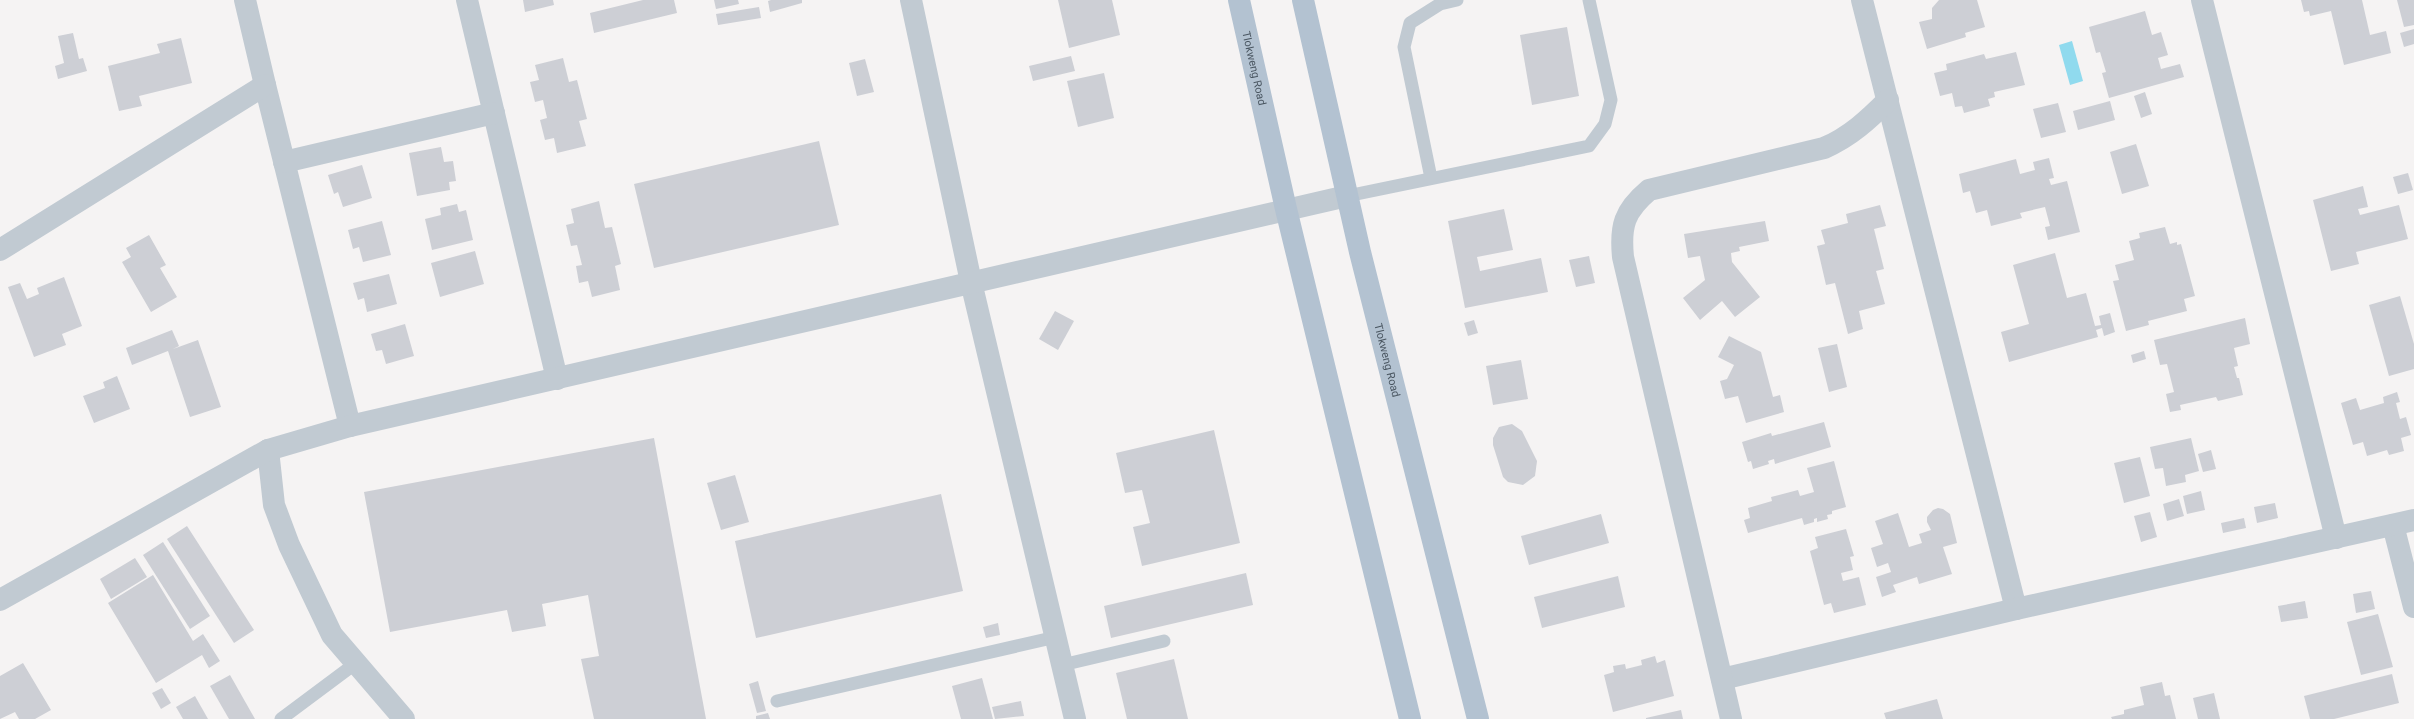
<svg xmlns="http://www.w3.org/2000/svg" width="2414" height="719" font-family="Roboto,sans-serif">
	<style>
		.water { fill: #90daee }
		.building { fill: #cdcfd5 }
		.lines { fill: none; stroke-linecap: round; stroke-linejoin: round }
		.lane { stroke: #c1cad2; stroke-width: 13 }
		.street { stroke: #c1cad2; stroke-width: 22 }
		.primary { stroke: #b3c2d1; stroke-width: 22 }
		.labels { text-anchor: middle; stroke-width: 4; stroke-linejoin: round; paint-order: stroke }
		.street-label { font-size: 11px; fill: #4a5661; stroke: #fff }
	</style>
	<rect width="100%" height="100%" fill="#f5f3f3"/>
	<path class="water" d="M 2072,41 L 2083,81 L 2070,85 L 2059,45 Z"/>
	<g class="building">
		<path d="M 523,0 L 553,0 L 554,5 L 525,12 Z"/>
		<path d="M 643,0 L 674,0 L 677,13 L 594,33 L 590,13 Z"/>
		<path d="M 714,0 L 738,0 L 739,4 L 716,9 Z"/>
		<path d="M 771,0 L 802,0 L 802,3 L 770,12 L 768,1 Z"/>
		<path d="M 1058,0 L 1112,0 L 1120,35 L 1069,48 Z"/>
		<path d="M 1939,0 L 1977,0 L 1985,27 L 1965,33 L 1966,37 L 1927,49 L 1919,22 L 1932,19 L 1932,8 Z"/>
		<path d="M 2301,0 L 2362,0 L 2370,35 L 2386,31 L 2391,53 L 2344,65 L 2331,11 L 2310,16 L 2309,11 L 2304,12 Z"/>
		<path d="M 2397,0 L 2414,0 L 2414,25 L 2404,27 Z"/>
		<path d="M 759,7 L 761,18 L 718,25 L 716,14 Z"/>
		<path d="M 2145,11 L 2152,35 L 2161,32 L 2168,55 L 2158,58 L 2161,69 L 2180,64 L 2184,77 L 2109,98 L 2102,73 L 2106,72 L 2100,52 L 2096,53 L 2089,27 Z"/>
		<path d="M 1567,27 L 1579,96 L 1532,105 L 1520,35 Z"/>
		<path d="M 2414,29 L 2414,44 L 2404,47 L 2400,33 Z"/>
		<path d="M 73,33 L 79,59 L 83,58 L 87,71 L 58,79 L 55,66 L 64,63 L 58,36 Z"/>
		<path d="M 181,38 L 192,83 L 139,96 L 142,106 L 119,111 L 108,66 L 160,53 L 157,44 Z"/>
		<path d="M 2016,52 L 2025,85 L 1994,92 L 1995,97 L 1988,99 L 1990,106 L 1964,113 L 1962,106 L 1955,107 L 1952,93 L 1940,96 L 1934,73 L 1947,70 L 1946,64 L 1984,54 L 1986,59 Z"/>
		<path d="M 1071,56 L 1075,71 L 1033,81 L 1029,66 Z"/>
		<path d="M 563,58 L 569,82 L 577,80 L 587,119 L 579,121 L 586,146 L 557,153 L 554,138 L 545,140 L 540,120 L 547,118 L 543,100 L 535,102 L 530,82 L 539,80 L 535,65 Z"/>
		<path d="M 865,59 L 874,92 L 857,96 L 849,63 Z"/>
		<path d="M 1104,73 L 1114,118 L 1078,127 L 1067,81 Z"/>
		<path d="M 2145,92 L 2152,114 L 2141,118 L 2134,96 Z"/>
		<path d="M 2110,101 L 2115,120 L 2078,130 L 2073,111 Z"/>
		<path d="M 2058,103 L 2066,132 L 2041,138 L 2033,109 Z"/>
		<path d="M 819,141 L 839,225 L 654,268 L 634,184 Z"/>
		<path d="M 2136,144 L 2149,186 L 2122,194 L 2110,152 Z"/>
		<path d="M 441,147 L 444,162 L 453,161 L 456,181 L 449,182 L 450,190 L 417,196 L 409,153 Z"/>
		<path d="M 2049,158 L 2054,178 L 2049,179 L 2051,185 L 2067,181 L 2080,232 L 2048,240 L 2045,227 L 2050,226 L 2045,207 L 2020,213 L 2022,218 L 1991,226 L 1987,210 L 1976,213 L 1970,191 L 1963,193 L 1959,174 L 2016,159 L 2020,174 L 2035,170 L 2033,162 Z"/>
		<path d="M 362,165 L 372,198 L 343,207 L 338,192 L 334,194 L 328,175 Z"/>
		<path d="M 2408,173 L 2413,190 L 2398,194 L 2393,177 Z"/>
		<path d="M 2363,186 L 2368,207 L 2358,209 L 2360,215 L 2399,205 L 2408,239 L 2356,252 L 2359,264 L 2331,271 L 2313,200 Z"/>
		<path d="M 599,201 L 605,228 L 612,227 L 621,264 L 615,266 L 620,290 L 592,297 L 588,281 L 579,283 L 576,266 L 582,265 L 577,245 L 571,246 L 566,225 L 574,223 L 571,209 Z"/>
		<path d="M 457,204 L 459,212 L 466,210 L 473,240 L 432,250 L 425,219 L 441,215 L 440,208 Z"/>
		<path d="M 1880,205 L 1886,226 L 1874,229 L 1884,269 L 1876,271 L 1885,304 L 1859,311 L 1863,329 L 1848,334 L 1835,283 L 1826,285 L 1817,246 L 1825,244 L 1821,230 L 1848,223 L 1846,214 Z"/>
		<path d="M 1504,209 L 1513,250 L 1477,257 L 1480,271 L 1541,258 L 1548,292 L 1465,308 L 1448,221 Z"/>
		<path d="M 382,221 L 391,255 L 363,262 L 359,247 L 353,249 L 348,230 Z"/>
		<path d="M 1765,221 L 1769,241 L 1739,247 L 1740,251 L 1731,253 L 1732,262 L 1760,297 L 1735,317 L 1722,301 L 1700,320 L 1683,298 L 1705,280 L 1700,256 L 1688,258 L 1684,234 Z"/>
		<path d="M 2165,227 L 2170,244 L 2177,242 L 2177,245 L 2181,244 L 2195,296 L 2184,299 L 2187,311 L 2148,321 L 2149,325 L 2126,331 L 2113,281 L 2119,280 L 2115,265 L 2134,260 L 2129,241 L 2140,238 L 2139,233 Z"/>
		<path d="M 149,235 L 166,265 L 160,268 L 177,297 L 151,312 L 122,262 L 131,257 L 126,248 Z"/>
		<path d="M 475,251 L 484,284 L 440,297 L 431,263 Z"/>
		<path d="M 2055,253 L 2067,298 L 2086,293 L 2095,326 L 2101,325 L 2099,316 L 2110,313 L 2115,332 L 2104,336 L 2102,328 L 2096,330 L 2098,337 L 2009,362 L 2001,332 L 2029,324 L 2013,265 Z"/>
		<path d="M 1589,256 L 1595,283 L 1576,287 L 1569,260 Z"/>
		<path d="M 389,274 L 397,304 L 367,312 L 364,298 L 358,300 L 353,283 Z"/>
		<path d="M 64,277 L 82,326 L 62,334 L 66,345 L 34,357 L 8,287 L 20,283 L 27,299 L 39,294 L 37,288 Z"/>
		<path d="M 2400,296 L 2414,344 L 2414,369 L 2389,376 L 2369,305 Z"/>
		<path d="M 1055,311 L 1074,321 L 1058,350 L 1039,339 Z"/>
		<path d="M 2245,318 L 2250,344 L 2234,348 L 2238,366 L 2234,367 L 2237,378 L 2239,378 L 2243,395 L 2218,401 L 2216,397 L 2180,405 L 2181,410 L 2170,412 L 2166,394 L 2174,392 L 2167,364 L 2160,365 L 2154,340 Z"/>
		<path d="M 1474,320 L 1478,333 L 1468,336 L 1464,323 Z"/>
		<path d="M 405,324 L 414,356 L 386,364 L 382,350 L 376,351 L 371,334 Z"/>
		<path d="M 172,330 L 179,346 L 173,349 L 198,340 L 221,407 L 190,417 L 168,351 L 132,365 L 126,348 Z"/>
		<path d="M 1729,336 L 1761,352 L 1773,397 L 1780,395 L 1784,412 L 1746,423 L 1738,396 L 1725,399 L 1720,381 L 1727,379 L 1734,365 L 1718,357 Z"/>
		<path d="M 1837,344 L 1847,387 L 1829,392 L 1818,348 Z"/>
		<path d="M 2144,351 L 2146,359 L 2133,363 L 2131,355 Z"/>
		<path d="M 1521,360 L 1528,399 L 1493,405 L 1486,366 Z"/>
		<path d="M 117,376 L 130,409 L 94,423 L 83,396 L 105,388 L 103,382 Z"/>
		<path d="M 2397,392 L 2400,402 L 2396,403 L 2400,419 L 2406,417 L 2411,435 L 2401,438 L 2404,451 L 2389,455 L 2387,450 L 2367,456 L 2363,442 L 2353,445 L 2341,403 L 2356,398 L 2360,410 L 2384,403 L 2383,397 Z"/>
		<path d="M 1824,422 L 1831,447 L 1775,464 L 1774,459 L 1768,461 L 1769,464 L 1753,469 L 1751,461 L 1748,462 L 1742,442 L 1771,433 L 1772,436 Z"/>
		<path d="M 1512,424 L 1522,431 L 1537,461 L 1535,476 L 1523,485 L 1508,482 L 1503,477 L 1493,445 L 1493,438 L 1499,427 Z"/>
		<path d="M 1214,430 L 1240,543 L 1142,566 L 1133,527 L 1150,523 L 1142,490 L 1125,493 L 1116,453 Z"/>
		<path d="M 654,438 L 706,719 L 594,719 L 581,659 L 599,656 L 588,595 L 542,604 L 546,626 L 512,632 L 507,610 L 390,632 L 364,492 Z"/>
		<path d="M 2191,438 L 2199,471 L 2185,475 L 2186,482 L 2166,486 L 2163,468 L 2155,469 L 2150,447 Z"/>
		<path d="M 2211,450 L 2216,469 L 2203,472 L 2198,454 Z"/>
		<path d="M 2140,457 L 2150,496 L 2124,503 L 2114,463 Z"/>
		<path d="M 1834,461 L 1846,507 L 1832,511 L 1832,514 L 1827,515 L 1828,519 L 1817,522 L 1817,518 L 1814,519 L 1814,522 L 1804,525 L 1802,518 L 1748,533 L 1744,520 L 1750,518 L 1748,508 L 1772,501 L 1771,497 L 1798,490 L 1800,496 L 1814,492 L 1807,468 Z"/>
		<path d="M 735,475 L 749,522 L 721,530 L 707,483 Z"/>
		<path d="M 2201,491 L 2205,510 L 2187,514 L 2183,496 Z"/>
		<path d="M 941,494 L 963,591 L 756,638 L 735,541 Z"/>
		<path d="M 2179,499 L 2184,516 L 2167,521 L 2163,504 Z"/>
		<path d="M 2275,503 L 2278,518 L 2257,523 L 2254,507 Z"/>
		<path d="M 1938,508 L 1943,509 L 1950,514 L 1957,543 L 1943,547 L 1952,574 L 1919,584 L 1917,577 L 1893,585 L 1896,592 L 1882,597 L 1876,577 L 1891,572 L 1888,563 L 1877,567 L 1871,548 L 1883,544 L 1875,521 L 1898,513 L 1909,547 L 1922,543 L 1919,534 L 1931,530 L 1927,522 L 1927,517 L 1933,510 Z"/>
		<path d="M 2150,512 L 2157,537 L 2141,542 L 2134,516 Z"/>
		<path d="M 1601,514 L 1609,543 L 1529,565 L 1521,536 Z"/>
		<path d="M 2244,518 L 2246,528 L 2223,533 L 2221,523 Z"/>
		<path d="M 187,526 L 254,630 L 234,643 L 167,539 Z"/>
		<path d="M 1846,529 L 1854,556 L 1850,557 L 1853,570 L 1841,573 L 1843,581 L 1859,577 L 1866,605 L 1834,613 L 1831,603 L 1824,605 L 1810,551 L 1818,548 L 1815,537 Z"/>
		<path d="M 163,542 L 210,616 L 190,629 L 143,555 Z"/>
		<path d="M 135,558 L 147,577 L 111,599 L 100,579 Z"/>
		<path d="M 1246,573 L 1253,605 L 1111,638 L 1104,606 Z"/>
		<path d="M 153,575 L 193,641 L 203,634 L 220,661 L 209,668 L 202,655 L 156,683 L 108,603 Z"/>
		<path d="M 1618,576 L 1625,607 L 1542,628 L 1534,597 Z"/>
		<path d="M 2371,591 L 2375,609 L 2356,613 L 2353,594 Z"/>
		<path d="M 2305,601 L 2308,618 L 2281,622 L 2278,606 Z"/>
		<path d="M 2378,614 L 2393,667 L 2361,675 L 2347,622 Z"/>
		<path d="M 998,623 L 1000,635 L 986,638 L 983,627 Z"/>
		<path d="M 1655,656 L 1657,663 L 1665,660 L 1674,696 L 1613,712 L 1604,675 L 1614,672 L 1613,666 L 1625,664 L 1626,669 L 1642,665 L 1641,660 Z"/>
		<path d="M 1174,659 L 1188,719 L 1127,719 L 1116,673 Z"/>
		<path d="M 23,663 L 51,710 L 35,719 L 19,719 L 15,712 L 0,719 L 0,676 Z"/>
		<path d="M 2392,674 L 2399,703 L 2334,719 L 2310,719 L 2304,696 Z"/>
		<path d="M 230,675 L 255,719 L 229,719 L 210,686 Z"/>
		<path d="M 982,678 L 993,719 L 961,719 L 952,686 Z"/>
		<path d="M 758,681 L 766,711 L 757,713 L 749,684 Z"/>
		<path d="M 2162,682 L 2165,696 L 2170,695 L 2176,719 L 2112,719 L 2111,717 L 2124,714 L 2124,710 L 2144,705 L 2140,687 Z"/>
		<path d="M 162,688 L 171,703 L 161,709 L 152,693 Z"/>
		<path d="M 2214,693 L 2220,719 L 2198,719 L 2193,698 Z"/>
		<path d="M 195,696 L 208,719 L 183,719 L 176,707 Z"/>
		<path d="M 1937,699 L 1943,719 L 1886,719 L 1884,713 Z"/>
		<path d="M 1021,701 L 1024,716 L 995,719 L 992,707 Z"/>
		<path d="M 1681,710 L 1683,719 L 1646,719 L 1646,718 Z"/>
		<path d="M 768,713 L 770,719 L 756,719 L 756,716 Z"/>
	</g>
	<g class="lines">
		<g class="lane">
			<path d="M 1431,178 L 1404,47 L 1410,23 L 1440,4 L 1457,0"/>
			<path d="M 1347,196 L 1589,146 L 1605,124 L 1611,100 L 1589,0"/>
			<path d="M 1062,665 L 1164,641"/>
			<path d="M 777,701 L 1056,637"/>
			<path d="M 281,719 L 356,663"/>
		</g>
		<g class="street">
			<path d="M 245,0 L 265,85 L 350,426"/>
			<path d="M 467,0 L 557,379"/>
			<path d="M 911,0 L 971,282 L 1075,719"/>
			<path d="M 1862,0 L 2016,609"/>
			<path d="M 2202,0 L 2336,538"/>
			<path d="M 284,162 L 494,113"/>
			<path d="M 0,250 L 265,85"/>
			<path d="M 268,450 L 274,505 L 289,545 L 332,635 L 404,719"/>
			<path d="M 2393,525 L 2414,607"/>
			<path d="M 0,600 L 268,450 L 350,426 L 1347,196"/>
			<path d="M 1722,679 L 2016,609 L 2414,520"/>
			<path d="M 1731,719 L 1623,257 C 1620,226 1624,211 1649,190 L 1824,148 C 1850,137 1869,119 1888,100"/>
		</g>
		<g class="primary">
			<path id="s1" d="M 1239,0 L 1286,209 L 1410,719"/>
			<path id="s2" d="M 1303,0 L 1360,252 L 1478,719"/>
		</g>
	</g>
	<g class="labels">
		<g class="street-label">
			<text dy="4" stroke="none"><textPath href="#s1" startOffset="70">Tlokweng Road</textPath></text>
			<text dy="4" stroke="none"><textPath href="#s2" startOffset="370">Tlokweng Road</textPath></text>
		</g>
	</g>
</svg>
